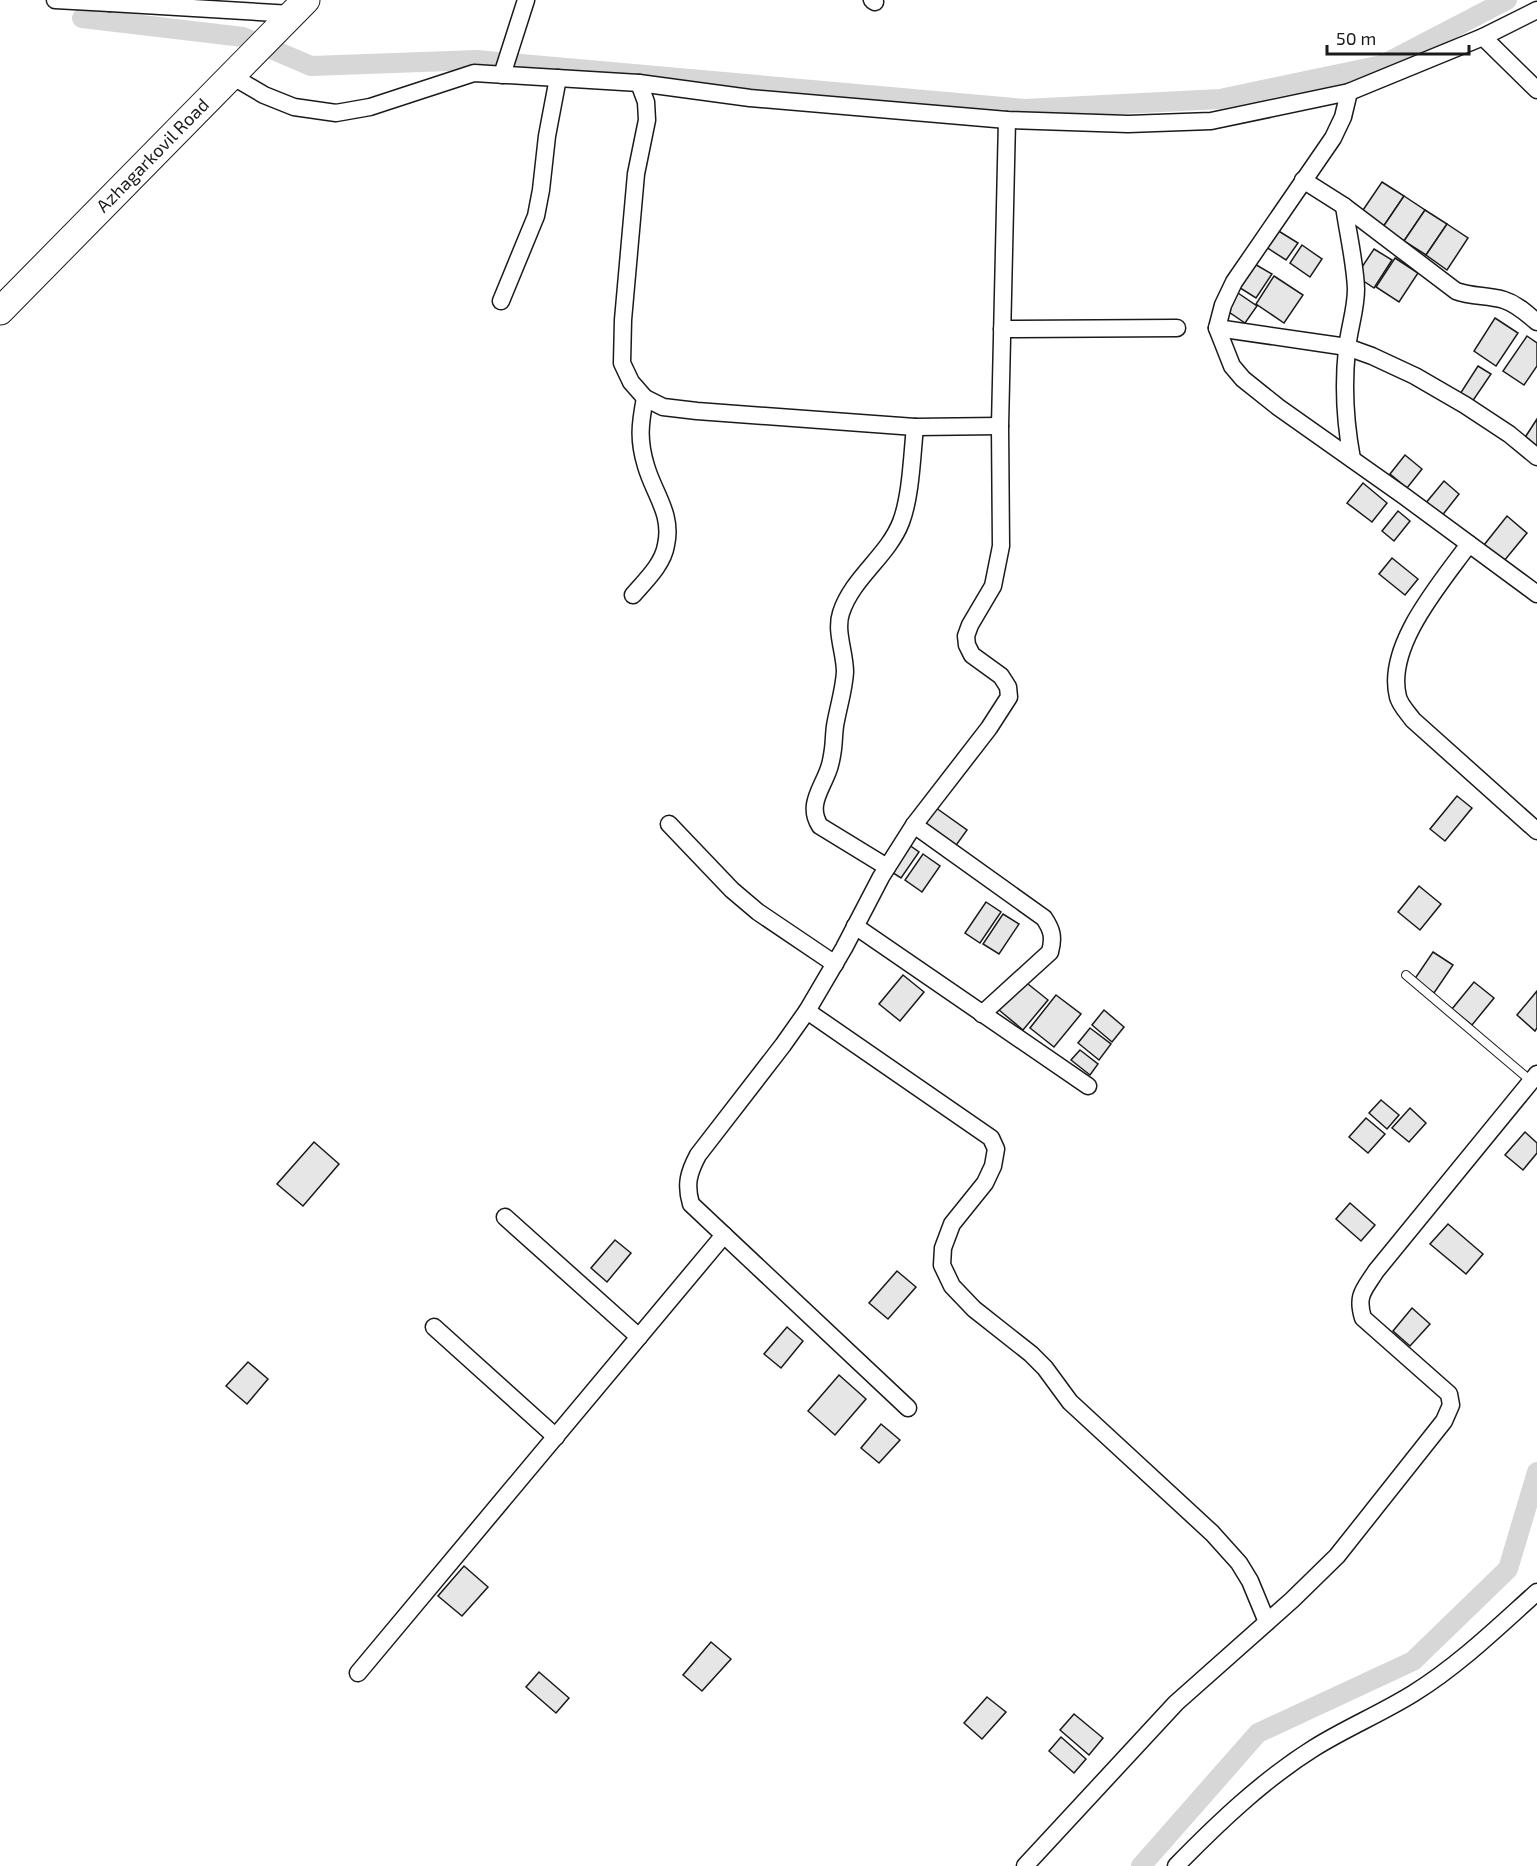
<svg xmlns="http://www.w3.org/2000/svg" width="1537" height="1866" font-family="'Exo 2',sans-serif">
	<style>
		.lines { fill: none; stroke-linecap: round; stroke-linejoin: round }
		.canal { stroke: #d7d7d7; stroke-width: 20 }
		.building { fill: #e6e6e6; stroke: #1a1a1a; stroke-width: 1.5 }
		.service-casing { stroke: #1a1a1a; stroke-width: 10 }
		.minor-casing { stroke: #1a1a1a; stroke-width: 19 }
		.primary-casing { stroke: #1a1a1a; stroke-width: 29 }
		.service { stroke: #fff; stroke-width: 8 }
		.minor { stroke: #fff; stroke-width: 16 }
		.primary { stroke: #fff; stroke-width: 27 }
		.labels { text-anchor: middle; stroke-width: 4.5; stroke-linejoin: round; paint-order: stroke }
		.street-label { font-size: 18px; fill: #1a1a1a; stroke: #fff }
	</style>
	<rect width="100%" height="100%" fill="#fff"/>
	<g class="lines">
		<g class="canal">
			<path d="M 82,18 L 243,37 L 311,66 L 477,60 L 1025,109 L 1220,99 L 1382,65 L 1507,0"/>
			<path d="M 1141,1866 L 1258,1733 L 1413,1661 L 1508,1569 L 1537,1472"/>
		</g>
	</g>
	<g class="building">
		<path d="M 1382,182 L 1404,196 L 1383,227 L 1361,213 Z"/>
		<path d="M 1404,196 L 1425,210 L 1404,241 L 1383,227 Z"/>
		<path d="M 1425,210 L 1447,224 L 1426,255 L 1404,241 Z"/>
		<path d="M 1447,224 L 1468,238 L 1447,270 L 1426,255 Z"/>
		<path d="M 1277,230 L 1298,243 L 1286,260 L 1266,247 Z"/>
		<path d="M 1302,245 L 1322,259 L 1310,277 L 1290,263 Z"/>
		<path d="M 1374,249 L 1392,260 L 1374,288 L 1356,276 Z"/>
		<path d="M 1395,258 L 1418,273 L 1399,302 L 1376,287 Z"/>
		<path d="M 1253,263 L 1272,274 L 1256,298 L 1237,286 Z"/>
		<path d="M 1274,276 L 1303,295 L 1284,323 L 1256,304 Z"/>
		<path d="M 1235,291 L 1257,306 L 1245,323 L 1223,308 Z"/>
		<path d="M 1495,318 L 1518,333 L 1496,366 L 1474,351 Z"/>
		<path d="M 1527,336 L 1537,343 L 1537,366 L 1524,385 L 1503,371 Z"/>
		<path d="M 1478,366 L 1491,374 L 1472,402 L 1460,394 Z"/>
		<path d="M 1537,419 L 1537,447 L 1524,439 Z"/>
		<path d="M 1405,455 L 1422,469 L 1407,488 L 1390,474 Z"/>
		<path d="M 1444,481 L 1459,494 L 1441,517 L 1425,504 Z"/>
		<path d="M 1363,483 L 1387,503 L 1372,522 L 1347,503 Z"/>
		<path d="M 1398,511 L 1410,521 L 1394,541 L 1382,531 Z"/>
		<path d="M 1507,516 L 1527,533 L 1504,561 L 1484,545 Z"/>
		<path d="M 1392,558 L 1418,579 L 1405,595 L 1379,574 Z"/>
		<path d="M 1457,796 L 1472,808 L 1445,841 L 1430,829 Z"/>
		<path d="M 932,805 L 967,830 L 952,851 L 917,825 Z"/>
		<path d="M 905,842 L 919,852 L 901,878 L 887,869 Z"/>
		<path d="M 923,854 L 940,866 L 922,892 L 905,880 Z"/>
		<path d="M 1419,886 L 1441,904 L 1420,930 L 1398,912 Z"/>
		<path d="M 986,902 L 1001,912 L 980,943 L 965,933 Z"/>
		<path d="M 1003,914 L 1019,924 L 999,954 L 983,944 Z"/>
		<path d="M 1433,952 L 1453,965 L 1434,993 L 1414,980 Z"/>
		<path d="M 903,975 L 924,992 L 900,1021 L 879,1004 Z"/>
		<path d="M 1023,980 L 1048,1000 L 1023,1030 L 999,1010 Z"/>
		<path d="M 1474,982 L 1494,998 L 1472,1025 L 1452,1009 Z"/>
		<path d="M 1537,991 L 1537,1028 L 1535,1031 L 1517,1015 Z"/>
		<path d="M 1056,995 L 1081,1014 L 1054,1047 L 1030,1028 Z"/>
		<path d="M 1104,1010 L 1124,1027 L 1112,1042 L 1092,1025 Z"/>
		<path d="M 1090,1028 L 1111,1044 L 1099,1060 L 1078,1043 Z"/>
		<path d="M 1080,1050 L 1098,1064 L 1090,1075 L 1071,1060 Z"/>
		<path d="M 1381,1100 L 1399,1115 L 1387,1129 L 1369,1113 Z"/>
		<path d="M 1410,1108 L 1426,1123 L 1409,1142 L 1392,1128 Z"/>
		<path d="M 1366,1118 L 1385,1134 L 1368,1153 L 1349,1137 Z"/>
		<path d="M 1525,1132 L 1537,1143 L 1537,1153 L 1523,1170 L 1505,1155 Z"/>
		<path d="M 314,1142 L 339,1164 L 303,1206 L 277,1184 Z"/>
		<path d="M 1350,1203 L 1375,1225 L 1361,1241 L 1336,1219 Z"/>
		<path d="M 1448,1224 L 1483,1254 L 1466,1274 L 1430,1244 Z"/>
		<path d="M 615,1240 L 631,1253 L 607,1282 L 591,1268 Z"/>
		<path d="M 897,1271 L 916,1287 L 888,1319 L 869,1303 Z"/>
		<path d="M 1412,1308 L 1430,1324 L 1410,1346 L 1393,1331 Z"/>
		<path d="M 787,1327 L 803,1341 L 781,1368 L 764,1354 Z"/>
		<path d="M 248,1362 L 268,1379 L 247,1404 L 226,1386 Z"/>
		<path d="M 839,1375 L 866,1399 L 835,1435 L 808,1411 Z"/>
		<path d="M 881,1424 L 900,1440 L 879,1463 L 861,1448 Z"/>
		<path d="M 464,1566 L 488,1587 L 462,1616 L 438,1596 Z"/>
		<path d="M 711,1642 L 731,1659 L 702,1691 L 683,1675 Z"/>
		<path d="M 539,1672 L 569,1698 L 556,1713 L 526,1687 Z"/>
		<path d="M 987,1697 L 1006,1712 L 982,1739 L 964,1723 Z"/>
		<path d="M 1074,1714 L 1103,1738 L 1089,1755 L 1060,1730 Z"/>
		<path d="M 1061,1737 L 1086,1759 L 1074,1773 L 1049,1751 Z"/>
	</g>
	<g class="lines">
		<defs>
			<path id="service" d="M 1406,975 L 1531,1081"/>
			<g id="minor">
				<path d="M 55,0 L 110,3"/>
				<path d="M 109,0 L 110,3 L 292,14"/>
				<path d="M 872,0 L 875,2"/>
				<path d="M 1483,37 L 1537,90"/>
				<path d="M 230,75 L 264,95 L 294,107 L 336,113 L 370,107 L 474,73 L 639,83 L 750,98 L 1007,120 L 1128,124 L 1211,121 L 1349,92 L 1483,37 L 1537,10"/>
				<path d="M 502,75 L 526,0"/>
				<path d="M 639,83 L 646,102 L 647,120 L 636,174 L 623,320 L 622,363 L 631,382 L 645,398 L 663,407 L 697,411 L 915,427 L 1000,426"/>
				<path d="M 1349,92 L 1343,117 L 1333,138 L 1234,282 L 1223,305 L 1217,328 L 1232,366 L 1243,379 L 1278,407 L 1404,496 L 1537,594"/>
				<path d="M 1303,180 L 1344,206 L 1456,291 C 1472,297 1488,295 1504,300 C 1517,304 1527,314 1537,322"/>
				<path d="M 1344,206 C 1348,234 1355,262 1356,289 C 1356,310 1349,328 1347,349 C 1343,386 1345,422 1352,459"/>
				<path d="M 501,301 L 536,216 L 541,190 L 547,136 L 558,78"/>
				<path d="M 1217,328 L 1347,347 L 1372,356 L 1415,376 L 1465,405 L 1509,434 L 1537,457"/>
				<path d="M 1002,329 L 1177,328"/>
				<path d="M 1469,544 C 1441,583 1385,646 1398,697 C 1400,705 1408,713 1413,720 L 1537,831"/>
				<path d="M 633,595 C 646,580 663,564 666,545 C 673,514 654,494 646,466 C 638,440 640,424 645,398"/>
				<path d="M 669,824 L 732,890 L 758,912 L 835,964"/>
				<path d="M 914,825 L 1044,918 C 1052,930 1054,937 1050,952 L 982,1014"/>
				<path d="M 887,867 L 820,826 C 807,806 821,790 828,771 C 831,764 832,756 833,749 C 834,741 834,733 835,726 C 838,708 844,690 845,672 C 845,653 835,631 841,613 C 852,578 888,556 901,522 C 911,496 912,455 915,427"/>
				<path d="M 855,926 L 1088,1086"/>
				<path d="M 807,1011 L 991,1138 L 996,1149 L 993,1166 L 985,1183 L 952,1224 L 943,1248 L 942,1265 L 952,1286 L 974,1309 L 1031,1354 L 1045,1368 L 1070,1402 L 1212,1533 L 1239,1563 L 1250,1581 L 1267,1622"/>
				<path d="M 505,1217 L 639,1337"/>
				<path d="M 434,1327 L 556,1437"/>
				<path d="M 908,1408 L 691,1204 C 685,1184 689,1172 698,1155 L 783,1045 L 807,1011 L 844,948 L 881,877 L 914,825 L 989,728 L 1009,697 L 1008,687 L 1001,676 L 972,655 L 967,645 L 966,636 L 970,625 L 993,586 L 1001,546 L 1000,426 L 1007,120"/>
				<path d="M 358,1673 L 724,1235"/>
				<path d="M 1025,1866 L 1176,1703 L 1292,1600 L 1337,1556 L 1444,1421 L 1451,1405 L 1449,1394 L 1363,1318 C 1356,1295 1364,1290 1376,1271 L 1537,1074"/>
				<path d="M 1176,1866 C 1218,1823 1263,1780 1314,1748 C 1346,1728 1382,1713 1414,1693 C 1459,1665 1498,1627 1537,1592"/>
			</g>
			<g id="primary">
				<path id="s1" d="M 0,311 L 306,0"/>
			</g>
		</defs>
		<use href="#service" class="service-casing"/>
		<use href="#minor" class="minor-casing"/>
		<use href="#primary" class="primary-casing"/>
		<use href="#service" class="service"/>
		<use href="#minor" class="minor"/>
		<use href="#primary" class="primary"/>
	</g>
	<g class="labels">
		<g class="street-label">
			<text dy="6" stroke="none"><textPath href="#s1" startOffset="218">Azhagarkovil Road</textPath></text>
		</g>
	</g>
	<path d="M1327 45v9h142v-9" fill="none" stroke="#1a1a1a" stroke-width="3"/>
	<text x="1336" y="45" font-size="18" fill="#1a1a1a" stroke="#ffffff" stroke-width="4.5" paint-order="stroke">50 m</text>
</svg>
